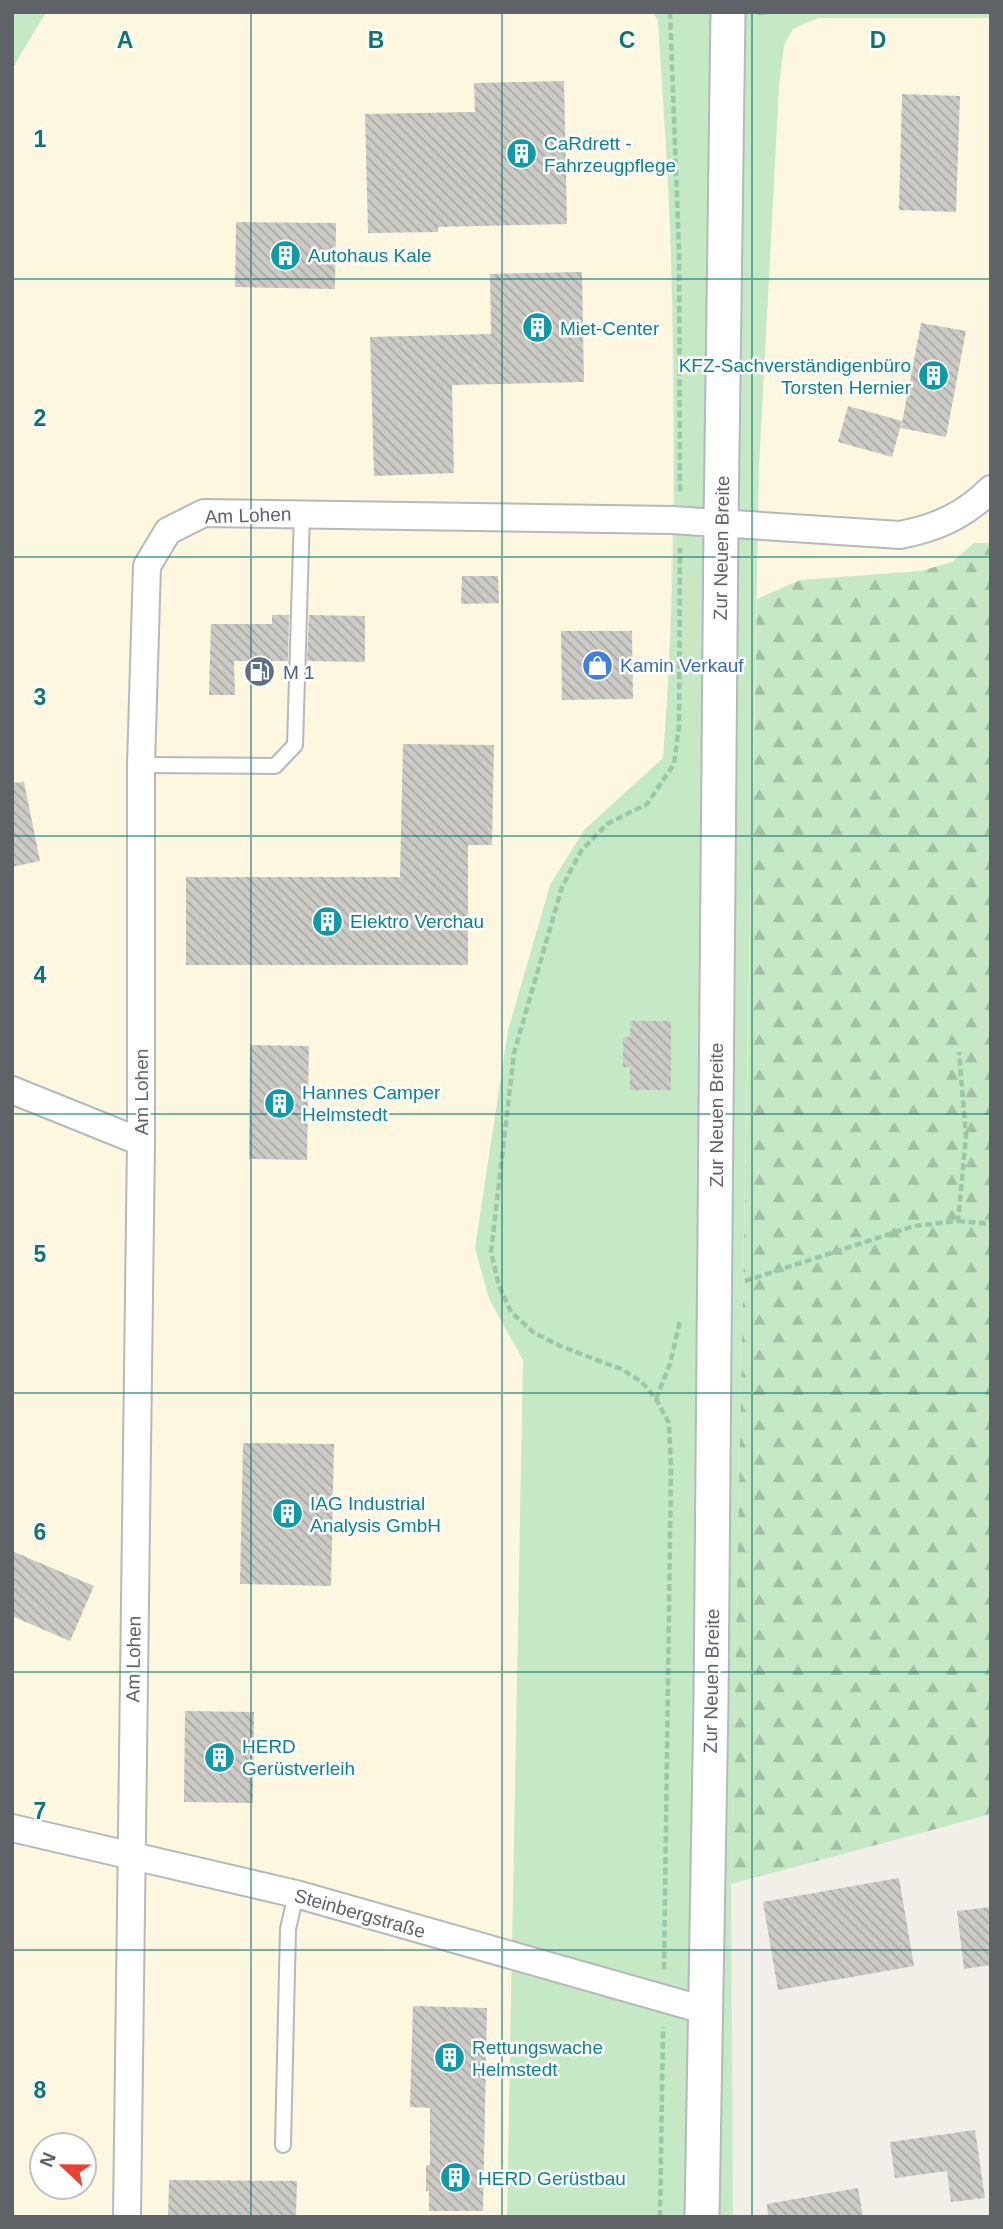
<svg xmlns="http://www.w3.org/2000/svg" width="1003" height="2229" font-family="Arial,sans-serif">
	<style>
		.commercial { fill: #fef7e0; fill-rule: evenodd }
		.green { fill: #c5e8c5 }
		.forest { fill: url(#forest-firs) }
		.building { fill: url(#building-back-hatch) }
		.lines { fill: none; stroke-linecap: round; stroke-linejoin: round }
		.service-casing { stroke: #b5b8bc; stroke-width: 18 }
		.minor-casing { stroke: #b5b8bc; stroke-width: 30 }
		.tertiary-casing { stroke: #b5b8bc; stroke-width: 37 }
		.path { stroke: #9cc7a9; stroke-width: 4.5; stroke-dasharray: 7 3.5; stroke-linecap: butt }
		.service { stroke: #fff; stroke-width: 14 }
		.minor { stroke: #fff; stroke-width: 26 }
		.tertiary { stroke: #fff; stroke-width: 33 }
		.grid { fill: none; stroke: #0f766e; stroke-width: 2; stroke-opacity: 0.55 }
		.labels { text-anchor: middle; stroke-width: 5; stroke-linejoin: round; paint-order: stroke }
		.culture-label { font-size: 19px; fill: #0d838f; stroke: #fff; text-anchor: start }
		.street-label { font-size: 19px; fill: #5f6368; stroke: #fff }
		.shop-label { font-size: 19px; fill: #366cbe; stroke: #fff; text-anchor: start }
		.service-label { font-size: 19px; fill: #4e5e75; stroke: #fff; text-anchor: start }
		.grid-label { font-size: 23px; text-anchor: middle; font-weight: bold; fill: #0f766e; stroke: #fff; stroke-width: 5; stroke-linejoin: round; paint-order: stroke }
	</style>
	<defs>
		<pattern id="forest-firs" width="22" height="20" patternUnits="userSpaceOnUse" patternTransform="scale(1.75)"><rect width="22" height="20" fill="#c5e8c5"/><path d="M5 1l3.5 6h-7zM16 11l3.5 6h-7z" fill="#a3c0a4"/></pattern>
		<pattern id="building-back-hatch" width="6" height="6" patternUnits="userSpaceOnUse" patternTransform="scale(1.75)"><rect width="6" height="6" fill="#cccac5"/><path d="M-1 5l2 2M0 0l6 6M5-1l2 2" fill="none" stroke="#a9a8a4"/></pattern>
	</defs>
	<rect width="100%" height="100%" fill="#f1efe8"/>
	<g class="commercial">
		<path d="M 46,12 L 653,12 L 658,21 L 671,254 L 673,488 L 668,694 L 663,758 L 584,830 L 489,1298 L 523,1360 L 507,2217 L 12,2217 L 12,69 ZM 42,2145 L 84,2145 L 84,2187 L 42,2187 Z"/>
		<path d="M 818,18 L 991,18 L 991,543 L 974,543 L 952,562 L 921,571 L 800,580 L 757,599 L 759,467 L 779,86 L 784,45 L 793,29 Z"/>
	</g>
	<g class="green">
		<path d="M 12,12 L 46,12 L 12,69 Z"/>
		<path d="M 653,12 L 991,12 L 991,18 L 818,18 L 793,29 L 784,45 L 779,86 L 759,467 L 731,1884 L 733,2217 L 507,2217 L 523,1360 L 489,1299 L 475,1248 L 508,1030 L 550,885 L 584,830 L 663,758 C 676,592 676,421 671,254 C 669,177 663,99 658,21 Z"/>
	</g>
	<path class="forest" d="M 974,543 L 991,543 L 991,1814 L 731,1884 L 757,599 L 800,580 L 921,571 L 952,562 Z"/>
	<g class="building">
		<path d="M 564,81 L 567,224 L 438,227 L 438,232 L 368,233 L 365,114 L 475,112 L 474,83 Z"/>
		<path d="M 902,94 L 960,96 L 956,212 L 899,210 Z"/>
		<path d="M 236,222 L 336,223 L 335,289 L 235,287 Z"/>
		<path d="M 582,272 L 584,382 L 452,385 L 454,473 L 374,476 L 370,337 L 491,334 L 490,274 Z"/>
		<path d="M 921,323 L 966,331 L 946,437 L 901,428 Z"/>
		<path d="M 848,406 L 902,421 L 892,457 L 838,442 Z"/>
		<path d="M 462,576 L 498,576 L 499,603 L 461,604 Z"/>
		<path d="M 272,615 L 289,615 L 288,661 L 234,661 L 235,695 L 209,695 L 211,624 L 272,624 Z"/>
		<path d="M 309,615 L 365,616 L 365,662 L 307,661 Z"/>
		<path d="M 561,631 L 632,631 L 633,699 L 562,700 Z"/>
		<path d="M 403,744 L 494,745 L 492,845 L 468,845 L 468,965 L 186,965 L 186,877 L 400,877 Z"/>
		<path d="M 24,782 L 40,861 L 12,867 L 12,783 Z"/>
		<path d="M 631,1021 L 671,1021 L 671,1090 L 630,1090 L 630,1067 L 623,1067 L 623,1038 L 630,1037 Z"/>
		<path d="M 250,1045 L 309,1046 L 307,1160 L 249,1159 Z"/>
		<path d="M 243,1443 L 334,1444 L 331,1586 L 240,1584 Z"/>
		<path d="M 12,1551 L 94,1586 L 70,1641 L 12,1616 Z"/>
		<path d="M 185,1711 L 254,1712 L 253,1803 L 184,1802 Z"/>
		<path d="M 899,1878 L 914,1966 L 778,1990 L 763,1902 Z"/>
		<path d="M 991,1907 L 991,1965 L 964,1969 L 957,1911 Z"/>
		<path d="M 413,2006 L 487,2008 L 483,2211 L 429,2211 L 429,2191 L 426,2191 L 426,2165 L 430,2165 L 430,2108 L 410,2107 Z"/>
		<path d="M 975,2130 L 985,2198 L 951,2202 L 947,2171 L 895,2178 L 890,2142 Z"/>
		<path d="M 169,2180 L 297,2181 L 296,2217 L 168,2217 Z"/>
		<path d="M 858,2188 L 863,2217 L 768,2217 L 767,2204 Z"/>
	</g>
	<g class="lines">
		<defs>
			<g id="service">
				<path d="M 141,765 L 275,766 L 295,745 L 302,513"/>
				<path d="M 283,2145 L 288,1929 L 296,1894"/>
			</g>
			<g id="minor">
				<path d="M 12,1090 L 141,1142"/>
				<path d="M 12,1828 L 296,1894 L 704,2010"/>
				<path d="M 127,2217 L 141,1142 L 141,765 L 147,566 L 168,531 L 204,513 L 672,520 L 900,535 C 936,528 964,516 991,489"/>
			</g>
			<path id="tertiary" d="M 702,2217 L 711,1701 L 721,524 L 728,12"/>
		</defs>
		<use href="#service" class="service-casing"/>
		<use href="#minor" class="minor-casing"/>
		<use href="#tertiary" class="tertiary-casing"/>
		<g class="path">
			<path d="M 670,12 L 679,250 L 680,494"/>
			<path d="M 758,13 L 768,12"/>
			<path d="M 958,1221 L 991,1224"/>
			<path d="M 745,1281 L 914,1226 L 958,1221 L 966,1136 L 959,1052"/>
			<path d="M 656,1399 L 670,1364 L 680,1321"/>
			<path d="M 664,1969 L 671,1467 L 669,1423 L 656,1399 L 642,1382 L 621,1369 L 560,1346 L 533,1332 L 511,1312 L 499,1286 L 491,1252 L 514,1053 L 562,887 L 581,851 L 607,824 L 647,804 L 674,764 L 679,726 L 680,548"/>
			<path d="M 660,2217 L 663,2027"/>
		</g>
		<use href="#service" class="service"/>
		<use href="#minor" class="minor"/>
		<use href="#tertiary" class="tertiary"/>
	</g>
	<path class="grid" d="M 251,12 L 251,2217M 502,12 L 502,2217M 752,12 L 752,2217M 12,279 L 991,279M 12,557 L 991,557M 12,836 L 991,836M 12,1114 L 991,1114M 12,1393 L 991,1393M 12,1672 L 991,1672M 12,1950 L 991,1950"/>
	<defs>
		<symbol id="building-disc" viewBox="-11 -11 22 22"><circle r="9.5" fill="#0f9aa8" stroke="#fff"/><path d="M-4-6H4V6H1V3H-1V6H-4ZM-2.5-4.3h1.7v1.8h-1.7ZM.8-4.3h1.7v1.8H.8ZM-2.5-1h1.7V.8h-1.7ZM.8-1h1.7V.8H.8Z" fill="#fff"/></symbol>
		<symbol id="shop-disc" viewBox="-11 -11 22 22"><circle r="9.5" fill="#3f7fe0" stroke="#fff"/><path d="M-5-2.5h2.3a2.7 3.5 0 0 1 5.4 0H5L5.5 6h-11ZM-1.5-2.5h3a1.5 2.3 0 0 0-3 0Z" fill="#fff"/></symbol>
		<symbol id="fuel-disc" viewBox="-11 -11 22 22"><circle r="9.5" fill="#5c6f8a" stroke="#fff"/><path d="M-5.5-6h7V0h2V4h1.3V-2.5L3-4.5l.8-.8L6-3V5H2.5V1h-1V6h-7ZM-4.2-4.7v3.2H.2V-4.7Z" fill="#fff"/></symbol>
	</defs>
	<g fill-rule="evenodd">
		<use href="#building-disc" x="504" y="136" width="35" height="35"/>
		<use href="#building-disc" x="268" y="238" width="35" height="35"/>
		<use href="#building-disc" x="520" y="310" width="35" height="35"/>
		<use href="#building-disc" x="916" y="358" width="35" height="35"/>
		<use href="#shop-disc" x="580" y="648" width="35" height="35"/>
		<use href="#fuel-disc" x="242" y="654" width="35" height="35"/>
		<use href="#building-disc" x="310" y="904" width="35" height="35"/>
		<use href="#building-disc" x="262" y="1086" width="35" height="35"/>
		<use href="#building-disc" x="270" y="1496" width="35" height="35"/>
		<use href="#building-disc" x="202" y="1740" width="35" height="35"/>
		<use href="#building-disc" x="432" y="2040" width="35" height="35"/>
		<use href="#building-disc" x="438" y="2160" width="35" height="35"/>
	</g>
	<g class="labels">
		<g class="culture-label">
			<text x="544" y="150">CaRdrett -<tspan x="544" dy="22">Fahrzeugpflege</tspan></text>
			<text x="308" y="262">Autohaus Kale</text>
			<text x="560" y="335">Miet-Center</text>
			<text x="911" y="372" text-anchor="end">KFZ-Sachverständigenbüro<tspan x="911" dy="22">Torsten Hernier</tspan></text>
			<text x="350" y="928">Elektro Verchau</text>
			<text x="302" y="1099">Hannes Camper<tspan x="302" dy="22">Helmstedt</tspan></text>
			<text x="310" y="1510">IAG Industrial<tspan x="310" dy="22">Analysis GmbH</tspan></text>
			<text x="242" y="1753">HERD<tspan x="242" dy="22">Gerüstverleih</tspan></text>
			<text x="472" y="2054">Rettungswache<tspan x="472" dy="22">Helmstedt</tspan></text>
			<text x="478" y="2185">HERD Gerüstbau</text>
		</g>
		<g class="street-label">
			<text transform="translate(248 515) rotate(-2)" y="7">Am Lohen</text>
			<text transform="translate(721 548) rotate(-89)" y="7">Zur Neuen Breite</text>
			<text transform="translate(141 1092) rotate(-90)" y="7">Am Lohen</text>
			<text transform="translate(716 1115) rotate(-90)" y="7">Zur Neuen Breite</text>
			<text transform="translate(133 1659) rotate(-89)" y="7">Am Lohen</text>
			<text transform="translate(711 1681) rotate(-89)" y="7">Zur Neuen Breite</text>
			<text transform="translate(360 1913) rotate(16)" y="7">Steinbergstraße</text>
		</g>
		<g class="shop-label">
			<text x="620" y="672">Kamin Verkauf</text>
		</g>
		<g class="service-label">
			<text x="283" y="679">M 1</text>
		</g>
	</g>
	<g class="grid-label">
		<text x="125" y="48">A</text>
		<text x="376" y="48">B</text>
		<text x="627" y="48">C</text>
		<text x="878" y="48">D</text>
		<text x="40" y="147">1</text>
		<text x="40" y="426">2</text>
		<text x="40" y="705">3</text>
		<text x="40" y="983">4</text>
		<text x="40" y="1262">5</text>
		<text x="40" y="1540">6</text>
		<text x="40" y="1819">7</text>
		<text x="40" y="2098">8</text>
	</g>
	<rect width="1003" height="2229" fill="none" stroke="#5f6368" stroke-width="28"/>
	<g transform="translate(63 2166) rotate(292)"><circle r="33" fill="#ffffff" stroke="#bfc1c3" stroke-width="2"/>
	<path d="M0-5L12 26L0 18L-12 26Z" fill="#ea4335"/>
	<text y="-10" font-size="19" font-weight="bold" text-anchor="middle" fill="#5f6368">N</text>
	</g>
</svg>
